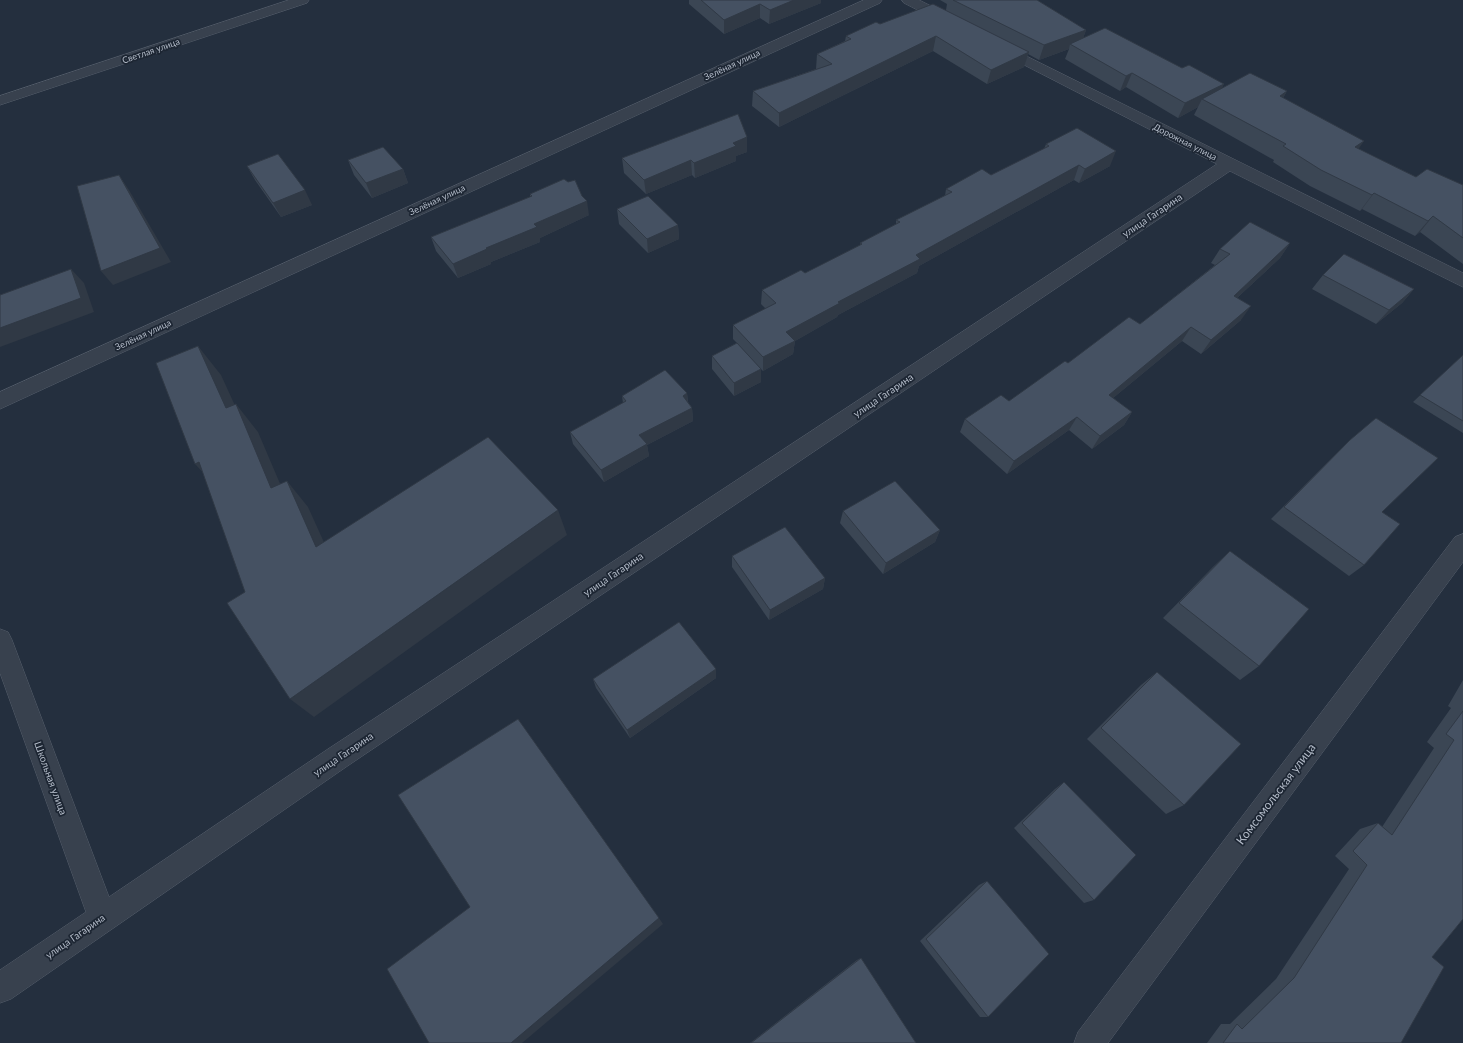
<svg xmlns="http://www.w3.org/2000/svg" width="1463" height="1043" font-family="Lato,sans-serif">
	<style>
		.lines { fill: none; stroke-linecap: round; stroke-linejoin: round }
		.minor-casing { stroke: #565f6c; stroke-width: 1 }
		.minor { fill: #38414e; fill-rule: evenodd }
		.wall { fill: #3b4654 }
		.shaded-wall { fill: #303945 }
		.building { fill: #455162; stroke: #303945 }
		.labels { text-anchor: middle; stroke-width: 3.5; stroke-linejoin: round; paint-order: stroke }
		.far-street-label { font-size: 9px; fill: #b4bcc9; stroke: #1d2633 }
		.street-label { font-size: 10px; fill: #b4bcc9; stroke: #1d2633 }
		.near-street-label { font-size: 12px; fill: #b4bcc9; stroke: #1d2633 }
	</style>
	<rect width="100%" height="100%" fill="#242f3e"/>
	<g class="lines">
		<defs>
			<g id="minor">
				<path d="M 289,0 L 309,0 L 307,3 L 0,105 L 0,96 Z"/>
				<path d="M 864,0 L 882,0 L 880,3 L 0,409 L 0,392 Z"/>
				<path d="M 902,0 L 919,0 L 955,18 L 957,21 L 955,24 L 945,24 L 904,3 Z"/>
				<path d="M 1000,43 L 1463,273 L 1463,287 L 1230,171 L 346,767 L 11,999 L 0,1003 L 0,970 L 86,912 L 0,673 L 0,629 L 8,632 L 12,640 L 109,897 L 328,749 L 1217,164 L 995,50 L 993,47 L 995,44 Z"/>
				<path d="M 1463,534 L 1463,562 L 1108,1043 L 1074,1043 L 1078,1032 L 1455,537 Z"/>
			</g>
		</defs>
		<use href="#minor" class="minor-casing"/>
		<use href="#minor" class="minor"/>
	</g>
	<g class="wall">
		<path d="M 689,0 L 821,0 L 821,3 L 769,24 L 760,18 L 724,34 L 689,4 Z"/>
		<path d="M 940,0 L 1037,0 L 1086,30 L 1083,38 L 1182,68 L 1224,84 L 1221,89 L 1287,91 L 1283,98 L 1359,149 L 1416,177 L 1463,185 L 1463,264 L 1420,232 L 1415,236 L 1362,209 L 1360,211 L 1310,186 L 1273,162 L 1274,160 L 1194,115 L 1198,107 L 1178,118 L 1126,87 L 1120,91 L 1065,59 L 1069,49 L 1039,60 L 1028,54 L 1024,67 L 987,84 L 933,51 L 779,127 L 752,106 L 753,91 L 816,69 L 817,54 L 845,41 L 846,36 L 880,24 L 946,10 L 947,4 Z"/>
		<path d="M 747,137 L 747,152 L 736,156 L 736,161 L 695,178 L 692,175 L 646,194 L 624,173 L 622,158 Z"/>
		<path d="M 1046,144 L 1110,166 L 1079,183 L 1074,180 L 919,266 L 917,273 L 838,315 L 837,317 L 795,341 L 793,354 L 763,371 L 761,369 L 761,382 L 734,396 L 712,369 L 712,356 L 737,343 L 733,339 L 733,325 L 766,309 L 761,304 L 762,290 L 805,273 L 860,246 L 860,243 L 896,224 L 896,220 L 945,196 L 946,189 L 991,175 L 1044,149 Z"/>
		<path d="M 348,160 L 403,169 L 408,183 L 372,198 L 354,175 Z"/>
		<path d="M 247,166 L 312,205 L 281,217 L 255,180 Z"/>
		<path d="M 530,194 L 589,215 L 540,238 L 540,242 L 491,262 L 491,264 L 458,278 L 436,251 L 431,237 L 530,197 Z"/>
		<path d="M 617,209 L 678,225 L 679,239 L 648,253 L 619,224 Z"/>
		<path d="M 1290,243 L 1280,258 L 1237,298 L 1241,320 L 1201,354 L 1182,341 L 1113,398 L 1132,412 L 1124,425 L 1092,449 L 1069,430 L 1007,474 L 960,432 L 965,419 L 1009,401 L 1068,363 L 1140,324 L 1215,265 L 1211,263 L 1220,249 Z"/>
		<path d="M 1323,275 L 1414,289 L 1402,303 L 1376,324 L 1312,289 Z"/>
		<path d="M 1463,355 L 1463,433 L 1413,402 Z"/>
		<path d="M 687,393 L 688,402 L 692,408 L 693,421 L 647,445 L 649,456 L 604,482 L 573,444 L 570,432 L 623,403 L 622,396 Z"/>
		<path d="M 1350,440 L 1382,512 L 1364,565 L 1349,576 L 1271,519 Z"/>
		<path d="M 843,511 L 940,530 L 935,542 L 883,574 L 840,523 Z"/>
		<path d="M 1230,551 L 1259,666 L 1240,680 L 1163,618 L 1213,567 Z"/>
		<path d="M 732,556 L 825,578 L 823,589 L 769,620 L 732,567 Z"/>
		<path d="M 716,669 L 716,678 L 630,738 L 596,688 L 593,679 Z"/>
		<path d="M 1157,672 L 1184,805 L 1166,814 L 1087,739 L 1141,685 Z"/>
		<path d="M 1463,680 L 1463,919 L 1432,957 L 1401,1043 L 1207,1043 L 1221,1024 L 1230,1024 L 1276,979 L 1349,869 L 1335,856 L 1360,829 L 1378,823 L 1382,827 L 1434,748 L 1427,742 L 1451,708 L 1448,706 Z"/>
		<path d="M 1064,782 L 1094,900 L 1084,903 L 1014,828 L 1055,789 Z"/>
		<path d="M 987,881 L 988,1017 L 980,1017 L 920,941 L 979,885 Z"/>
		<path d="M 861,958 L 916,1043 L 750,1043 L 857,960 Z"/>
	</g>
	<g class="shaded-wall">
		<path d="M 794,0 L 821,0 L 821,3 L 769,24 L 770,10 Z"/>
		<path d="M 760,4 L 760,18 L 724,34 L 724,20 Z"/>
		<path d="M 1086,30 L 1081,44 L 1070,44 L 1069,49 L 1039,60 L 1044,45 Z"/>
		<path d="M 936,36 L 933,51 L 779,127 L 779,113 Z"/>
		<path d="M 1029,52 L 1024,67 L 987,84 L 991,70 Z"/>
		<path d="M 1132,73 L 1126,87 L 1120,91 L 1126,76 Z"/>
		<path d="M 1224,84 L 1216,98 L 1202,99 L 1198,107 L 1178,118 L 1185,103 Z"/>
		<path d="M 1287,91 L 1277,108 L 1280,96 Z"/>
		<path d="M 747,137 L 747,152 L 736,156 L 736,161 L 695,178 L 694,163 L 733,143 Z"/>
		<path d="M 1364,141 L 1353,157 L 1355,147 Z"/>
		<path d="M 1116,151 L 1110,166 L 1079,183 L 1085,169 Z"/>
		<path d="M 691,160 L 692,175 L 646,194 L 644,180 Z"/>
		<path d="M 1079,165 L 1074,180 L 919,266 L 917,273 L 838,315 L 837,317 L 795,341 L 793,354 L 763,371 L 763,357 L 786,332 L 838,302 L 916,255 Z"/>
		<path d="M 403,169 L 408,183 L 372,198 L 366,183 Z"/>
		<path d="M 119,175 L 129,190 L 171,262 L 113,285 L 101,271 Z"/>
		<path d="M 305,190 L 312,205 L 281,217 L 273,203 Z"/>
		<path d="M 1374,193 L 1362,209 L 1360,211 L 1372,195 Z"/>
		<path d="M 587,201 L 589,215 L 540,238 L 540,242 L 491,262 L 491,264 L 458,278 L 453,264 L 534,224 Z"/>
		<path d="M 1433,216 L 1420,232 L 1415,236 L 1428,221 Z"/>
		<path d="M 678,225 L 679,239 L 648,253 L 647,239 Z"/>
		<path d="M 1290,243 L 1280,258 L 1224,310 L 1234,296 Z"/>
		<path d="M 71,269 L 84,283 L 94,312 L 0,347 L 0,328 Z"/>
		<path d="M 1414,289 L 1402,303 L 1376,324 L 1389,310 Z"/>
		<path d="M 1251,306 L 1241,320 L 1201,354 L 1211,340 Z"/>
		<path d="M 1191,327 L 1182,341 L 1101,408 L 1109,395 Z"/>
		<path d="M 198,346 L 221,375 L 249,436 L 236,404 L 258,432 L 293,514 L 271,488 L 226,408 Z"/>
		<path d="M 761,369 L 761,382 L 734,396 L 734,383 Z"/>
		<path d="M 687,393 L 688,406 L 683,396 Z"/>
		<path d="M 692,408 L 693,421 L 647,445 L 649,456 L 604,482 L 601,470 L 639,435 Z"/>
		<path d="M 1132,412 L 1124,425 L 1092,449 L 1100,436 Z"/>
		<path d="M 1077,417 L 1069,430 L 1007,474 L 1014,461 Z"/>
		<path d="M 199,462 L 220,491 L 195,464 Z"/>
		<path d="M 287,481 L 308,507 L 337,571 L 316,547 Z"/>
		<path d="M 558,510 L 567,535 L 314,717 L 290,699 Z"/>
		<path d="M 940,530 L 935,542 L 883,574 L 886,563 Z"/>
		<path d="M 825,578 L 823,589 L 769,620 L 770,610 Z"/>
		<path d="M 716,669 L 716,678 L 630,738 L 627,730 Z"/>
		<path d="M 659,918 L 663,924 L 522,1043 L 511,1043 Z"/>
	</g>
	<g class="building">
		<path d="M 701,0 L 794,0 L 770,10 L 760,4 L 724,20 Z"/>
		<path d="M 953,0 L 1037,0 L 1086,30 L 1044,45 Z"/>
		<path d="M 933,4 L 1029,52 L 991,70 L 936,36 L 779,113 L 753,91 L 832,64 L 817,54 L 851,39 L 846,36 L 876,22 L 880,24 Z"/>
		<path d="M 1105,28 L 1182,68 L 1189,65 L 1224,84 L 1185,103 L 1132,73 L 1126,76 L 1070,44 Z"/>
		<path d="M 1250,73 L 1287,91 L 1280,96 L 1364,141 L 1355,147 L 1416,177 L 1427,169 L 1463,185 L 1463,238 L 1433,216 L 1428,221 L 1374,193 L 1372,195 L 1321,170 L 1283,146 L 1286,144 L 1202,99 Z"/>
		<path d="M 738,114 L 747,137 L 733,143 L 736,146 L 694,163 L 691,160 L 644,180 L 622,158 Z"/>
		<path d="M 1077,128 L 1116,151 L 1085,169 L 1079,165 L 916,255 L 920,259 L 838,302 L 840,303 L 786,332 L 795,341 L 763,357 L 733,325 L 776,303 L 762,290 L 801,270 L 805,273 L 862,244 L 860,243 L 900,222 L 896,220 L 952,192 L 946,189 L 982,169 L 991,175 L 1049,146 L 1046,144 Z"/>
		<path d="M 383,147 L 403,169 L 366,183 L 348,160 Z"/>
		<path d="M 278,154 L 305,190 L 273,203 L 247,166 Z"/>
		<path d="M 119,175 L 160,248 L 101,271 L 77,186 Z"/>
		<path d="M 564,179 L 568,182 L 575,180 L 582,196 L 587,201 L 534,224 L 537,227 L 486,248 L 487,249 L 453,264 L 431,237 L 532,196 L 530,194 Z"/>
		<path d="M 648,196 L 678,225 L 647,239 L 617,209 Z"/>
		<path d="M 1250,222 L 1290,243 L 1234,296 L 1251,306 L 1211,340 L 1191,327 L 1109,395 L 1132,412 L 1100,436 L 1077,417 L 1014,461 L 965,419 L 1001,395 L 1009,401 L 1065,361 L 1068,363 L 1129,317 L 1140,324 L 1230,254 L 1220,249 Z"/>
		<path d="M 1344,254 L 1414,289 L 1389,310 L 1323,275 Z"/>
		<path d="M 71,269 L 81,298 L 0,328 L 0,295 Z"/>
		<path d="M 737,343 L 761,369 L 734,383 L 712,356 Z"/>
		<path d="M 198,346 L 226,408 L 236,404 L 271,488 L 287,481 L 316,547 L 488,437 L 558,510 L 290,699 L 227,603 L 245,592 L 199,462 L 195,464 L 156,363 Z"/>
		<path d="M 1463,355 L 1463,421 L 1420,395 Z"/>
		<path d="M 665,370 L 687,393 L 683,396 L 692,408 L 639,435 L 647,444 L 601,470 L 570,432 L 626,401 L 622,396 Z"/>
		<path d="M 1376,418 L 1438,458 L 1382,512 L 1400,524 L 1364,565 L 1284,507 L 1350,440 Z"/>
		<path d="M 895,481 L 940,530 L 886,563 L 843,511 Z"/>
		<path d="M 785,527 L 825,578 L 770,610 L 732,556 Z"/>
		<path d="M 1230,551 L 1309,609 L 1259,666 L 1179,603 Z"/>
		<path d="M 679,622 L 716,669 L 627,730 L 593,679 Z"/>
		<path d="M 1157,672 L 1241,744 L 1184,805 L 1101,728 Z"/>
		<path d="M 1463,711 L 1463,919 L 1432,957 L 1444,967 L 1401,1043 L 1223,1043 L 1237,1024 L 1242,1029 L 1294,978 L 1367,865 L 1353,851 L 1378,823 L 1392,835 L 1454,740 L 1446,734 Z"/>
		<path d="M 518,719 L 659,918 L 511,1043 L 429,1043 L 387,969 L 470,907 L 398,795 Z"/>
		<path d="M 1064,782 L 1136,855 L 1094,900 L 1022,823 Z"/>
		<path d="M 987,881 L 1049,954 L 988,1017 L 926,939 Z"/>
		<path d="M 861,958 L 916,1043 L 751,1043 Z"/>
	</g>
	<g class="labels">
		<g class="far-street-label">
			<text transform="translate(151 51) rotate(-19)" y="3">Светлая улица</text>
			<text transform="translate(732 65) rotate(-25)" y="3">Зелёная улица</text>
			<text transform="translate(1185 142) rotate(27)" y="3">Дорожная улица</text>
			<text transform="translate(437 200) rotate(-25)" y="3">Зелёная улица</text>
			<text transform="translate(143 335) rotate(-25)" y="3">Зелёная улица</text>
		</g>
		<g class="street-label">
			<text transform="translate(1152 215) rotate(-34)" y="4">улица Гагарина</text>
			<text transform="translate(883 395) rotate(-34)" y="4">улица Гагарина</text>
			<text transform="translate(613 574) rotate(-34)" y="4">улица Гагарина</text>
			<text transform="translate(343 754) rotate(-34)" y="4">улица Гагарина</text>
			<text transform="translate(51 778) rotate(70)" y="4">Школьная улица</text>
			<text transform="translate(75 936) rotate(-35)" y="4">улица Гагарина</text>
		</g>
		<g class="near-street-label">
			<text transform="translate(1276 794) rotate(-53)" y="4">Комсомольская улица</text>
		</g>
	</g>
</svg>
